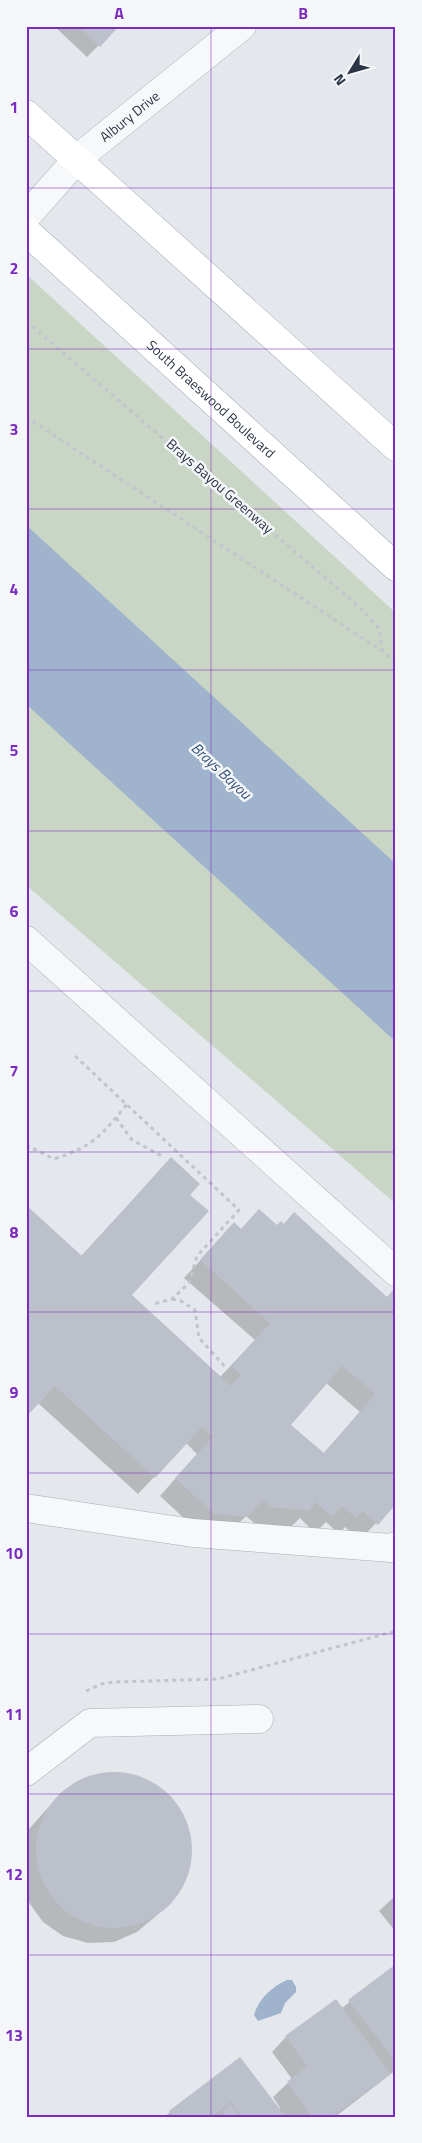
<svg xmlns="http://www.w3.org/2000/svg" width="422" height="2143" font-family="'Titillium Web',sans-serif">
	<style>
		.green { fill: #c9d6c5 }
		.water { fill: #9fb4cc }
		.shadow { fill: #0003; fill-rule: evenodd }
		.building { fill: #bbc0ca; fill-rule: evenodd }
		.lines { fill: none; stroke-linecap: round; stroke-linejoin: round }
		.minor-casing { stroke: #a9aeb7; stroke-width: 29 }
		.major-casing { stroke: #a3abb8; stroke-width: 29 }
		.path { stroke: #c2c5cb; stroke-width: 3; stroke-dasharray: 4 4; stroke-linecap: butt }
		.minor { stroke: #f7f8fa; stroke-width: 28 }
		.major { stroke: #fff; stroke-width: 28 }
		.grid { fill: none; stroke: #7b2cbf; stroke-width: 1; stroke-opacity: 0.55 }
		.labels { text-anchor: middle; stroke-width: 5; stroke-linejoin: round; paint-order: stroke }
		.street-label { font-size: 14px; fill: #2b3445; stroke: #f4f6f9 }
		.water-label { font-size: 15px; font-style: italic; fill: #34527a; stroke: #f4f6f9 }
		.neatline { fill: none; stroke: #7b2cbf; stroke-width: 2 }
		.grid-label { font-size: 16px; text-anchor: middle; font-weight: bold; fill: #7b2cbf }
	</style>
	<rect width="100%" height="100%" fill="#e4e7ec"/>
	<path class="green" d="M 26,274 L 396,613 L 396,1204 L 26,885 Z"/>
	<g class="water">
		<path d="M 26,525 L 396,864 L 396,1042 L 26,704 Z"/>
		<path d="M 287,1980 L 292,1980 L 296,1987 L 296,1992 L 285,2003 L 281,2013 L 258,2021 L 254,2015 C 259,1998 272,1987 287,1980 Z"/>
	</g>
	<g class="shadow">
		<path d="M 54,26 L 118,26 L 87,57 Z"/>
		<path d="M 155,1176 L 188,1195 L 130,1295 L 220,1377 L 255,1340 L 184,1278 L 234,1224 L 241,1230 L 277,1227 L 283,1225 L 294,1213 L 387,1298 L 396,1502 L 360,1540 L 345,1527 L 339,1534 L 326,1522 L 315,1533 L 300,1518 L 291,1527 L 254,1523 L 246,1516 L 229,1533 L 197,1530 L 160,1496 L 197,1454 L 186,1443 L 138,1494 L 38,1403 L 81,1256 ZM 326,1383 L 360,1412 L 323,1454 L 290,1425 Z"/>
		<path d="M 108,1773 L 134,1775 L 157,1786 L 175,1804 L 187,1827 L 191,1852 L 186,1877 L 173,1899 L 156,1916 L 137,1932 L 114,1942 L 88,1943 L 63,1936 L 43,1922 L 28,1901 L 26,1837 L 29,1829 L 62,1792 L 84,1778 Z"/>
		<path d="M 396,1895 L 396,1932 L 379,1911 Z"/>
		<path d="M 396,1966 L 396,2070 L 335,2117 L 164,2117 L 239,2058 L 278,2109 L 280,2108 L 273,2097 L 292,2079 L 272,2052 L 286,2037 L 342,2008 Z"/>
	</g>
	<g class="building">
		<path d="M 78,26 L 119,26 L 100,47 Z"/>
		<path d="M 171,1157 L 200,1184 L 190,1195 L 209,1211 L 132,1295 L 231,1386 L 241,1375 L 231,1366 L 270,1323 L 200,1260 L 234,1222 L 241,1229 L 259,1209 L 277,1225 L 281,1221 L 284,1224 L 294,1212 L 387,1297 L 396,1287 L 396,1504 L 378,1525 L 363,1511 L 356,1518 L 342,1506 L 332,1517 L 316,1502 L 309,1511 L 270,1507 L 263,1500 L 247,1517 L 214,1514 L 175,1478 L 213,1437 L 202,1427 L 155,1478 L 55,1386 L 26,1417 L 26,1205 L 82,1256 ZM 342,1366 L 375,1394 L 324,1453 L 291,1425 Z"/>
		<circle cx="114" cy="1850" r="78"/>
		<path d="M 396,1964 L 396,2062 L 348,2000 Z"/>
		<path d="M 336,1999 L 391,2074 L 331,2117 L 312,2117 L 287,2082 L 307,2066 L 285,2036 Z"/>
		<path d="M 240,2057 L 286,2117 L 242,2117 L 231,2102 L 211,2117 L 174,2117 L 169,2111 Z"/>
		<path d="M 231,2104 L 240,2117 L 226,2117 L 222,2111 Z"/>
	</g>
	<g class="lines">
		<defs>
			<g id="minor">
				<path id="s1" d="M 26,217 L 78,158 L 242,26"/>
				<path d="M 26,940 L 396,1272"/>
				<path d="M 26,1508 L 193,1533 L 391,1548 L 396,1546"/>
				<path d="M 26,1772 L 90,1723 L 259,1719"/>
			</g>
			<g id="major">
				<path d="M 26,114 L 396,447"/>
				<path id="s2" d="M 26,231 L 396,567"/>
			</g>
		</defs>
		<use href="#minor" class="minor-casing"/>
		<use href="#major" class="major-casing"/>
		<g class="path">
			<path d="M 26,321 L 357,605 L 378,627 L 383,651 L 396,663"/>
			<path d="M 26,417 L 382,651"/>
			<path d="M 75,1056 L 239,1210 L 197,1256 L 189,1283 L 172,1299 L 154,1304"/>
			<path d="M 116,1118 L 132,1140 L 162,1156"/>
			<path d="M 26,1145 L 54,1159 C 94,1146 101,1136 127,1104"/>
			<path d="M 172,1299 L 181,1301 L 195,1310 L 199,1338 L 228,1370"/>
			<path d="M 86,1691 L 101,1684 L 114,1682 L 218,1679 L 396,1631"/>
		</g>
		<use href="#minor" class="minor"/>
		<use href="#major" class="major"/>
	</g>
	<path class="grid" d="M 211,26 L 211,2117M 26,188 L 396,188M 26,349 L 396,349M 26,509 L 396,509M 26,670 L 396,670M 26,831 L 396,831M 26,991 L 396,991M 26,1152 L 396,1152M 26,1312 L 396,1312M 26,1473 L 396,1473M 26,1634 L 396,1634M 26,1794 L 396,1794M 26,1955 L 396,1955"/>
	<g class="labels">
		<g class="street-label">
			<text dy="5" stroke="none"><textPath href="#s1" startOffset="145">Albury Drive</textPath></text>
			<text dy="5" stroke="none"><textPath href="#s2" startOffset="250">South Braeswood Boulevard</textPath></text>
			<text transform="translate(220 486) rotate(41)" y="5">Brays Bayou Greenway</text>
		</g>
		<g class="water-label">
			<text transform="translate(221 771) rotate(43)" y="5">Brays Bayou</text>
		</g>
	</g>
	<rect width="422" height="2143" fill="none" stroke="#f4f6f9" stroke-width="55"/>
	<g transform="translate(350 72) rotate(233)" stroke="#f4f6f9" stroke-width="4" paint-order="stroke">
	<path d="M0-4L9 19L0 12L-9 19Z" fill="#2b3445"/>
	<text y="-8" font-size="14" font-weight="bold" text-anchor="middle" fill="#2b3445">N</text>
	</g>
	<rect x="28" y="28" width="366" height="2088" class="neatline"/>
	<g class="grid-label">
		<text x="119" y="19">A</text>
		<text x="303" y="19">B</text>
		<text x="14" y="113">1</text>
		<text x="14" y="274">2</text>
		<text x="14" y="435">3</text>
		<text x="14" y="595">4</text>
		<text x="14" y="756">5</text>
		<text x="14" y="917">6</text>
		<text x="14" y="1077">7</text>
		<text x="14" y="1238">8</text>
		<text x="14" y="1398">9</text>
		<text x="14" y="1559">10</text>
		<text x="14" y="1720">11</text>
		<text x="14" y="1880">12</text>
		<text x="14" y="2041">13</text>
	</g>
</svg>
